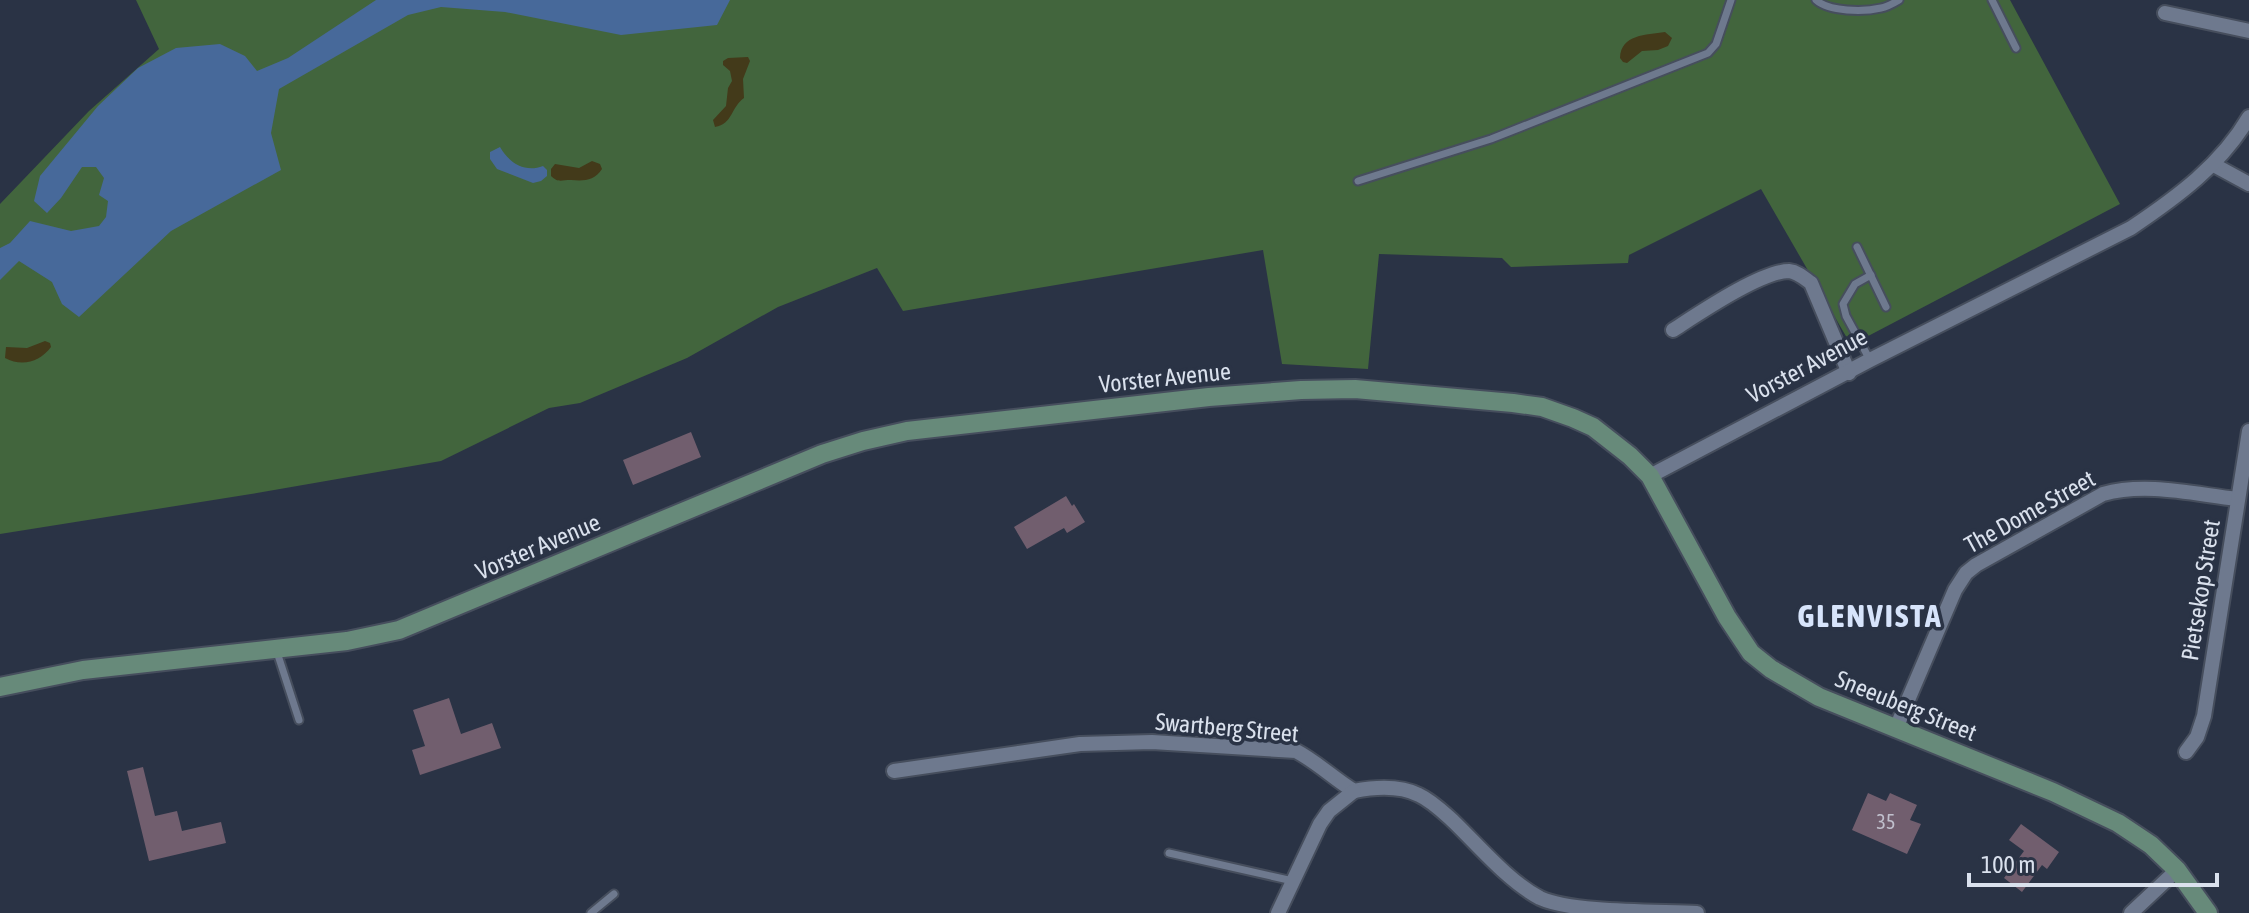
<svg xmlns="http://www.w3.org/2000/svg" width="2249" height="913" font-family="'Asap Condensed',sans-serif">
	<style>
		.green { fill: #42653d }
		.sand { fill: #433a1a }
		.water { fill: #47699a }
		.building { fill: #715e6e }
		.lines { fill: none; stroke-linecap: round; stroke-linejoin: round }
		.lane-casing { stroke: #464e5d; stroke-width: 11 }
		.street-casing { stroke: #464e5d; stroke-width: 18 }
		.secondary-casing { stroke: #464e5d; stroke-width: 22 }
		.lane { stroke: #6e798e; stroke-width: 7 }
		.street { stroke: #6e798e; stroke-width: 14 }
		.secondary { stroke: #678a7a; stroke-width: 18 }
		.labels { text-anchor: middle; stroke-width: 7; stroke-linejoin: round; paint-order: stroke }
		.number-label { font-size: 20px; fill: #c0c0cd }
		.street-label { font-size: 24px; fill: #dae1ed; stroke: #2a3345 }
		.district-label { font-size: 32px; font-weight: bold; letter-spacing: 2px; fill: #d7e4fb; stroke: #2a3345 }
	</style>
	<rect width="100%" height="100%" fill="#2a3345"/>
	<path class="green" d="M 136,0 L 2010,0 L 2120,204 L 1851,345 L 1761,189 L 1629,255 L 1628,263 L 1511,267 L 1502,258 L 1379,254 L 1368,369 L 1282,364 L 1263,250 L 903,311 L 877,268 L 778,307 L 687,358 L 580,403 L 549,408 L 441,461 L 251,494 L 0,534 L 0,204 L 89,111 L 159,49 Z"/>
	<g class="sand">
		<path d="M 1665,32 L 1672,38 L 1668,46 L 1658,50 L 1642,51 L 1627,63 L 1623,62 L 1620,58 C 1621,34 1646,35 1665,32 Z"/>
		<path d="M 748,57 L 750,61 L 743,79 L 744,98 C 731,107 733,124 715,127 L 713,120 L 726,106 L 728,88 L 732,81 L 730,71 L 723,65 L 723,61 L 728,58 Z"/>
		<path d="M 592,161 L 600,164 L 602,169 C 594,181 584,181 571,180 C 561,180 558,183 551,176 L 551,169 L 555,164 L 579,168 Z"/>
		<path d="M 45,341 L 50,343 L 51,347 C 40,362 22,367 5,358 L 6,347 L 27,348 Z"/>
	</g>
	<g class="water">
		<path d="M 376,0 L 730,0 L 717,25 L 621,35 L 505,12 L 441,7 L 408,15 L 279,89 L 271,133 L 281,170 L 171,231 L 79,317 L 62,304 L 52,282 L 19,261 L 0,280 L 0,248 L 10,243 L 30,221 L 71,231 L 99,226 L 106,217 L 108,201 L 99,195 L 104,178 L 96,167 L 82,167 L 61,198 L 47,213 L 34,201 L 40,176 L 98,106 L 138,68 L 176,48 L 220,44 L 245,56 L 257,71 L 288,58 Z"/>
		<path d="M 500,147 C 509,163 525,173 543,166 L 547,170 L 547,176 L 541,181 L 533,183 L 497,169 L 490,159 L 490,152 Z"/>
	</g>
	<g class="building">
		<path d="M 691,432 L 701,457 L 633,485 L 623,460 Z"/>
		<path d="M 1066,496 L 1072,506 L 1074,504 L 1085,522 L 1067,533 L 1064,528 L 1027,549 L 1014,527 Z"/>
		<path d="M 449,698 L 461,734 L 492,723 L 501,748 L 420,775 L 412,750 L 425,746 L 413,710 Z"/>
		<path d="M 143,767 L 155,816 L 177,811 L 182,831 L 221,822 L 226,843 L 149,861 L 127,771 Z"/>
		<path d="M 1868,793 L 1886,801 L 1890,793 L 1917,805 L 1910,820 L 1921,824 L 1907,854 L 1852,830 Z"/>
		<path d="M 2021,824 L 2059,852 L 2047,869 L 2042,865 L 2022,892 L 2004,878 L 2024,851 L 2009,840 Z"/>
	</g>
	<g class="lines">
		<defs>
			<g id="lane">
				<path d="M 1816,0 C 1829,12 1864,12 1881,8 C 1887,7 1894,3 1899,0"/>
				<path d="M 1992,0 L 2016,48"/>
				<path d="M 1358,181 L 1491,139 L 1708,53 L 1716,44 L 1731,0"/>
				<path d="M 1857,247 L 1886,307"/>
				<path d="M 1870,360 L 1846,316 L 1843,304 L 1855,284 L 1871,275"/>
				<path d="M 276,649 L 299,720"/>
				<path d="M 1169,853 L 1293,881"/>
				<path d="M 591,913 L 614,894"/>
			</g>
			<g id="street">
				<path d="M 2165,13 L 2249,31"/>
				<path d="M 2214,165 L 2249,184"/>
				<path d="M 1673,330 C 1698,314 1761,271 1789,271 C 1798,272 1804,278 1811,283 L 1849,373"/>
				<path d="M 1650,476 L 1870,360 L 2131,228 C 2177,197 2221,165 2249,117"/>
				<path d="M 1896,728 L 1955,590 L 1966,573 L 1976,565 L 2103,494 C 2146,482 2193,494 2237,499"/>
				<path d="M 2186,752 L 2197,737 L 2204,716 L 2249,431"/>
				<path d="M 894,771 L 1080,744 L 1152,742 L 1296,751 C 1317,762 1334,779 1354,791 C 1375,787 1399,785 1419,795 C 1432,801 1443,812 1453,821 C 1479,846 1508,881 1540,898 C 1572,913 1657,911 1697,913"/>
				<path d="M 1278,913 L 1320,824 L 1329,811 L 1354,791"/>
				<path d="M 2131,913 L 2177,870"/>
			</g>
			<path id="secondary" d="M 0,687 L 83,670 L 347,641 L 399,630 L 822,454 L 863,441 L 907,431 L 1209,397 L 1301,390 L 1355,389 L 1513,403 L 1542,407 L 1573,418 L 1593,427 L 1630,456 L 1650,476 L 1727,617 L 1751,653 L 1771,669 L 1819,697 L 2053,792 L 2118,823 L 2151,845 L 2177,870 L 2208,913"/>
		</defs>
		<use href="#lane" class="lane-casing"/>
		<use href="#street" class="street-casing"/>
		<use href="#secondary" class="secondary-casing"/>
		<use href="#lane" class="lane"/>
		<use href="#street" class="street"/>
		<use href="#secondary" class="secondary"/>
	</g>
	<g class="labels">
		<g class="number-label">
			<text x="1886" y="829">35</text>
		</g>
		<g class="street-label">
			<text transform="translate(1807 366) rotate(-28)" y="8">Vorster Avenue</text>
			<text transform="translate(1165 378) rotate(-6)" y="8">Vorster Avenue</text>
			<text transform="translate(2030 512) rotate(-29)" y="8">The Dome Street</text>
			<text transform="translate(538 547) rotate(-23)" y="8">Vorster Avenue</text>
			<text transform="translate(2201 590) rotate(-81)" y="8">Pietsekop Street</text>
			<text transform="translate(1906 706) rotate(22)" y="8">Sneeuberg Street</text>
			<text transform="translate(1227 728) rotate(5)" y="8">Swartberg Street</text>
		</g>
		<g class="district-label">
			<text x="1870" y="627">GLENVISTA</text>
		</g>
	</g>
	<path d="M1969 873v12h248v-12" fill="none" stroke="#dae1ed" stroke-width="4"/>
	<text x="1981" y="873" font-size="24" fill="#dae1ed" stroke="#2a3345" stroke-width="6" paint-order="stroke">100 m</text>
</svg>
